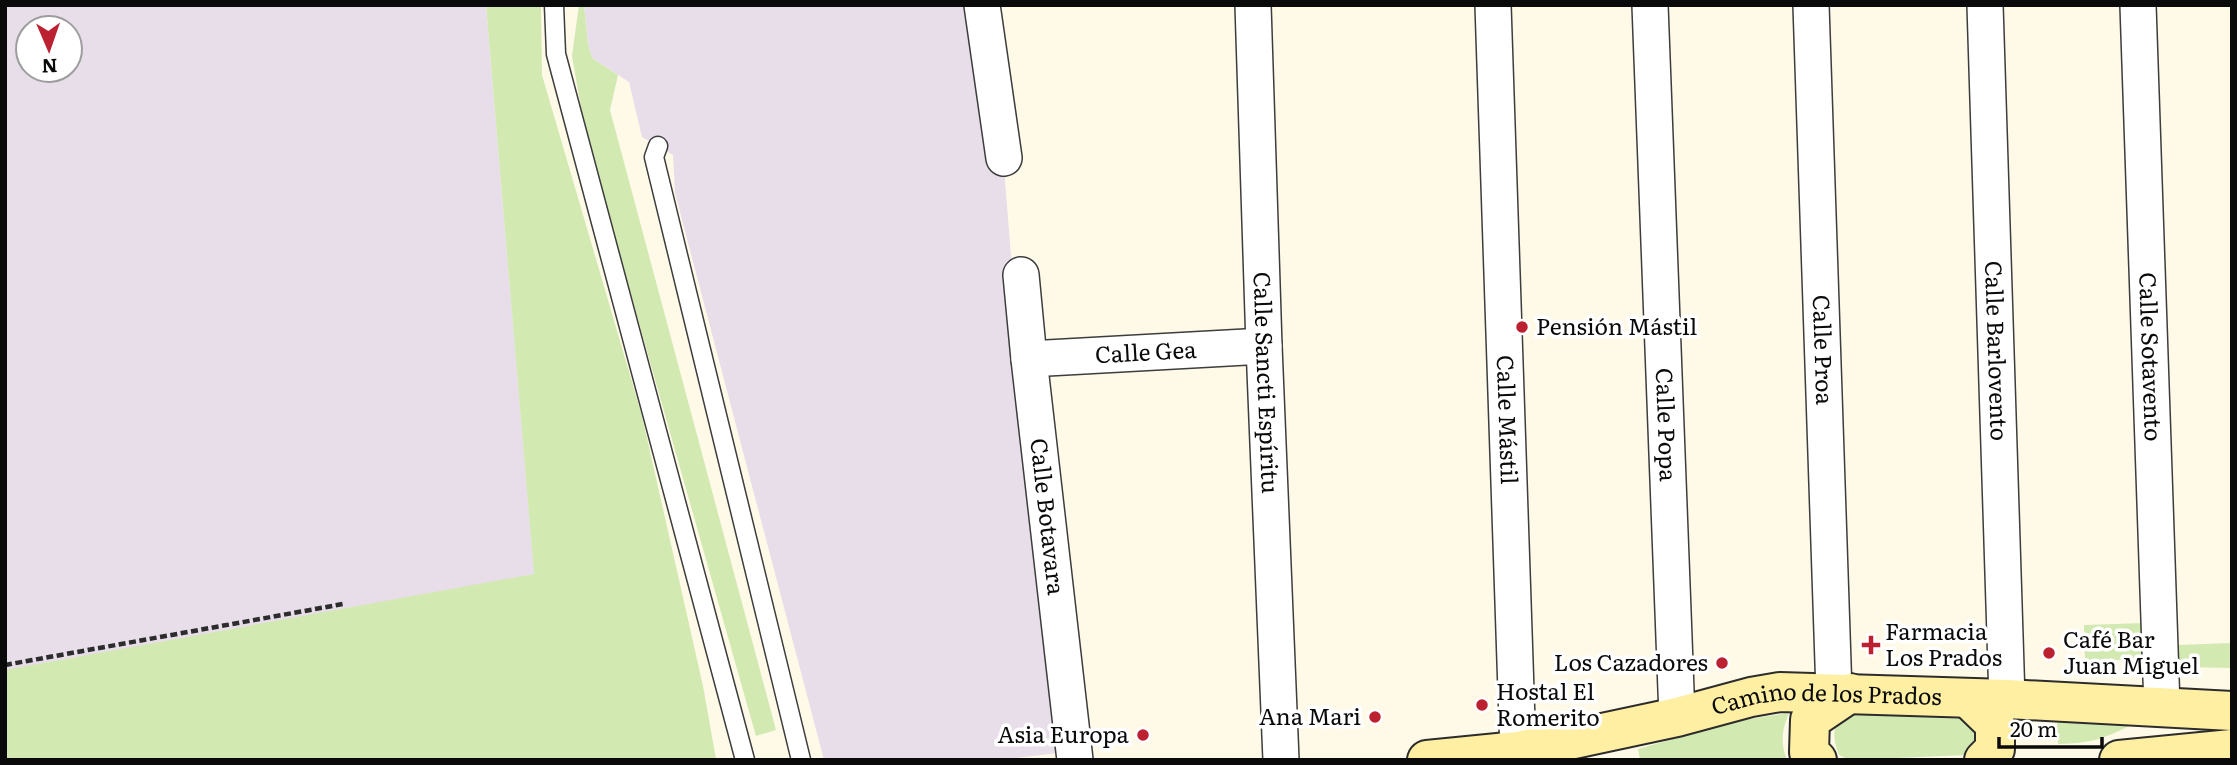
<svg xmlns="http://www.w3.org/2000/svg" width="2237" height="765" font-family="Literata,serif">
	<style>
		.industrial { fill: #e8deea; fill-rule: evenodd }
		.green { fill: #d2e9b2 }
		.lines { fill: none; stroke-linecap: round; stroke-linejoin: round }
		.lane-casing { stroke: #3d3d3d; stroke-width: 21 }
		.street-casing { stroke: #3d3d3d; stroke-width: 38 }
		.secondary-casing { stroke: #2c2c2c; stroke-width: 42 }
		.path { stroke: #2c2c2c; stroke-width: 4.5; stroke-dasharray: 7 3.5; stroke-linecap: butt }
		.lane { stroke: #fff; stroke-width: 18 }
		.street { stroke: #fff; stroke-width: 35 }
		.secondary { stroke: #ffefa3; stroke-width: 38 }
		.poi-dot { fill: #bc2132; stroke: #fff; stroke-width: 2.5 }
		.labels { text-anchor: middle; stroke-width: 7; stroke-linejoin: round; paint-order: stroke }
		.poi-label { font-size: 23px; fill: #0a0a0a; stroke: #fff; text-anchor: start }
		.street-label { font-size: 23px; fill: #0a0a0a; stroke: #fff }
	</style>
	<rect width="100%" height="100%" fill="#fff9e8"/>
	<g class="industrial">
		<path d="M 5,5 L 486,5 L 550,760 L 5,760 ZM 28,28 L 70,28 L 70,70 L 28,70 Z"/>
		<path d="M 584,5 L 977,5 L 1004,168 L 1012,268 L 1066,752 L 998,760 L 824,760 L 675,193 L 673,155 L 642,137 L 629,82 L 592,58 L 588,44 Z"/>
	</g>
	<g class="green">
		<path d="M 486,5 L 541,5 L 542,75 L 642,416 L 703,686 L 716,759 L 5,760 L 5,670 L 534,574 Z"/>
		<path d="M 579,5 L 584,5 L 588,44 L 592,58 L 618,75 L 610,110 L 776,730 L 756,736 L 586,136 L 572,56 Z"/>
		<path d="M 2145,623 L 2146,659 L 2085,661 L 2084,625 Z"/>
		<path d="M 2232,643 L 2232,668 L 2179,667 L 2177,645 Z"/>
		<path d="M 1958,712 L 1981,733 L 1967,755 L 1849,760 L 1839,755 C 1833,739 1831,727 1843,714 Z"/>
		<path d="M 1789,713 C 1782,730 1780,742 1787,760 L 1640,760 L 1638,749 L 1736,721 Z"/>
		<path d="M 2057,721 L 2131,725 C 2102,740 2090,743 2058,744 Z"/>
	</g>
	<g class="lines">
		<defs>
			<g id="lane">
				<path d="M 554,5 L 556,54 L 745,760"/>
				<path d="M 658,146 L 654,157 L 801,760"/>
			</g>
			<g id="street">
				<path d="M 982,5 L 1004,158"/>
				<path id="s1" d="M 1253,5 L 1264,346 L 1281,760"/>
				<path id="s2" d="M 1493,5 L 1518,751"/>
				<path id="s3" d="M 1650,5 L 1677,717"/>
				<path id="s4" d="M 1811,5 L 1834,693"/>
				<path id="s5" d="M 1985,5 L 2007,699"/>
				<path id="s6" d="M 2138,5 L 2162,707"/>
				<path id="s7" d="M 1021,275 L 1029,359 L 1075,760"/>
				<path id="s8" d="M 1029,359 L 1264,346"/>
			</g>
			<g id="secondary">
				<path d="M 1968,698 L 1995,724 L 1995,749 L 1984,760"/>
				<path id="s9" d="M 1427,760 L 1518,751 L 1677,717 L 1751,697 L 1780,692 L 2007,699 L 2232,711"/>
				<path d="M 1817,760 L 1809,752 L 1810,720 L 1850,693"/>
				<path d="M 2119,760 L 2232,749"/>
			</g>
		</defs>
		<use href="#lane" class="lane-casing"/>
		<use href="#street" class="street-casing"/>
		<use href="#secondary" class="secondary-casing"/>
		<path class="path" d="M 5,665 L 343,604"/>
		<use href="#lane" class="lane"/>
		<use href="#street" class="street"/>
		<use href="#secondary" class="secondary"/>
	</g>
	<g class="poi-dot">
		<circle cx="1522" cy="327" r="7"/>
		<path d="M1867.5 634.5h7v7h7v7h-7v7h-7v-7h-7v-7h7z"/>
		<circle cx="2049" cy="653" r="7"/>
		<circle cx="1722" cy="663" r="7"/>
		<circle cx="1482" cy="705" r="7"/>
		<circle cx="1375" cy="717" r="7"/>
		<circle cx="1143" cy="735" r="7"/>
	</g>
	<g class="labels">
		<g class="poi-label">
			<text x="1536" y="335">Pensión Mástil</text>
			<text x="1885" y="640">Farmacia<tspan x="1885" dy="26">Los Prados</tspan></text>
			<text x="2063" y="648">Café Bar<tspan x="2063" dy="26">Juan Miguel</tspan></text>
			<text x="1708" y="671" text-anchor="end">Los Cazadores</text>
			<text x="1496" y="700">Hostal El<tspan x="1496" dy="26">Romerito</tspan></text>
			<text x="1361" y="725" text-anchor="end">Ana Mari</text>
			<text x="1129" y="743" text-anchor="end">Asia Europa</text>
		</g>
		<g class="street-label">
			<text dy="8" stroke="none"><textPath href="#s4" startOffset="345">Calle Proa</textPath></text>
			<text dy="8" stroke="none"><textPath href="#s5" startOffset="346">Calle Barlovento</textPath></text>
			<text dy="8" stroke="none"><textPath href="#s8" startOffset="117">Calle Gea</textPath></text>
			<text dy="8" stroke="none"><textPath href="#s6" startOffset="352">Calle Sotavento</textPath></text>
			<text dy="8" stroke="none"><textPath href="#s1" startOffset="378">Calle Sancti Espíritu</textPath></text>
			<text dy="8" stroke="none"><textPath href="#s2" startOffset="415">Calle Mástil</textPath></text>
			<text dy="8" stroke="none"><textPath href="#s3" startOffset="420">Calle Popa</textPath></text>
			<text dy="8" stroke="none"><textPath href="#s7" startOffset="243">Calle Botavara</textPath></text>
			<text dy="8" stroke="none"><textPath href="#s9" startOffset="406">Camino de los Prados</textPath></text>
		</g>
	</g>
	<rect width="2237" height="765" fill="none" stroke="#0a0a0a" stroke-width="14"/>
	<g transform="translate(49 49) rotate(178)"><circle r="33" fill="#ffffff" stroke="#9d9d9d" stroke-width="2"/>
	<path d="M0-5L12 26L0 18L-12 26Z" fill="#bc2132"/>
	<text y="-10" font-size="19" font-weight="bold" text-anchor="middle" fill="#0a0a0a">N</text>
	</g>
	<path d="M1999 737v10h103v-10" fill="none" stroke="#0a0a0a" stroke-width="3.5"/>
	<text x="2010" y="737" font-size="21" fill="#0a0a0a" stroke="#ffffff" stroke-width="5" paint-order="stroke">20 m</text>
</svg>
